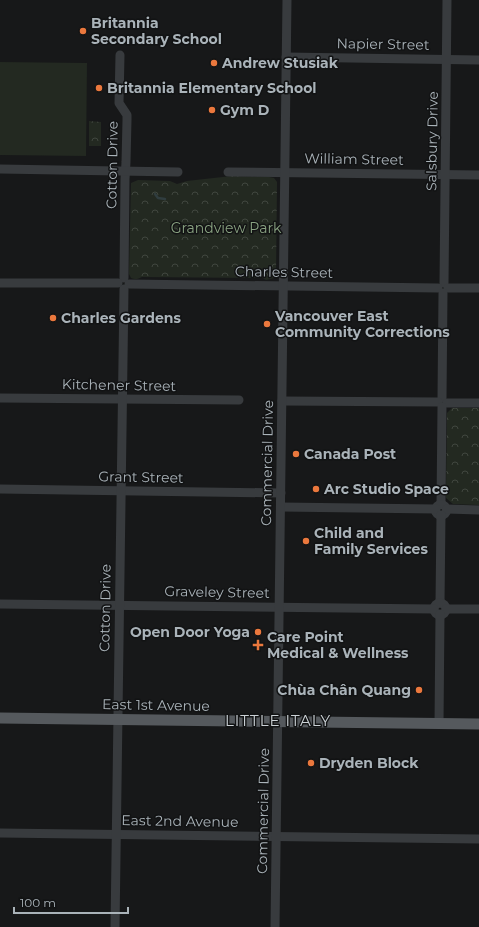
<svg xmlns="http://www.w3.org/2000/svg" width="479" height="927" font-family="Montserrat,sans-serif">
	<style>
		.grass { fill: #232921 }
		.park { fill: url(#park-crowns) }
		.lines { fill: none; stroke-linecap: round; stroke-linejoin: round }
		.stream { stroke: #303d3f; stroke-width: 2.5 }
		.minor { stroke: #383b3e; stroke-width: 9 }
		.major { stroke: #55595d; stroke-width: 11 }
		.poi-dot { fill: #eb783d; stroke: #121314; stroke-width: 1.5 }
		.labels { text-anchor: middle; stroke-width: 3; stroke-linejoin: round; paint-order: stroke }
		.poi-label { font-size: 14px; font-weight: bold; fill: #aab3b9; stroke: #121314; text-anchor: start }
		.street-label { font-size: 14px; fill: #aab3b9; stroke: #121314 }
		.park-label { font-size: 14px; fill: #8aa382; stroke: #121314 }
		.neighbourhood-label { font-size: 15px; letter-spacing: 1px; fill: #cbd1d5; stroke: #121314 }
	</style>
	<defs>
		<pattern id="park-crowns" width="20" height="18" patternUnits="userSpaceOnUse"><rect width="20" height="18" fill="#232921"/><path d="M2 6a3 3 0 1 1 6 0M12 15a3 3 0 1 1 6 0" fill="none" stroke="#40463f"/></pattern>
	</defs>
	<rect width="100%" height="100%" fill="#171819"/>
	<path class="grass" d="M 0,62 L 87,63 L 86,156 L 0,155 Z"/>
	<g class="park">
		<path d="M 89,121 L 101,122 L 101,146 L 89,146 Z"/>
		<path d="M 232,176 L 269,177 L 274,178 L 277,182 L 276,275 L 274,278 L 266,280 L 263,278 L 142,277 C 138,279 135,280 131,278 L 129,274 L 131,183 L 138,180 L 170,181 L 177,184 L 187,181 Z"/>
		<path d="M 452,408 L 479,408 L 479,505 L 453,504 L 446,498 L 447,413 Z"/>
	</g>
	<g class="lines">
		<path class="stream" d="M 155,194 L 158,198 L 165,199"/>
		<g class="minor">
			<path d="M 120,55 L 119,103 L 127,115 L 127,120 L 126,162 L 125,179 L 124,278"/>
			<path d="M 286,57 L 479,60"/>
			<path d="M 0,169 L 178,172"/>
			<path d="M 228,172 L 479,175"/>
			<path d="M 0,283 L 118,283"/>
			<path d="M 444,283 L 447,0"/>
			<path d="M 129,284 L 438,288"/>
			<path d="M 448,288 L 479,288"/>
			<path d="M 0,398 L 239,400"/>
			<path d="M 442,398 L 443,293"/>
			<path d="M 282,401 L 438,402"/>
			<path d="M 447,403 L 479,403"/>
			<path d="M 0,489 L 281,493"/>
			<path d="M 441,504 L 442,407"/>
			<circle cx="441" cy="510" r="5.5"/>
			<path d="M 281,507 L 436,509"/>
			<path d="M 447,509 L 479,510"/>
			<path d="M 440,603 L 441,515"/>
			<circle cx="440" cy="609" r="6"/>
			<path d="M 0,604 L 434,609"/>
			<path d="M 446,609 L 479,609"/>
			<path d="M 439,724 L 440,614"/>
			<path d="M 0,833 L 479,839"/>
			<path d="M 115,927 L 124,289"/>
			<path d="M 275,927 L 287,0"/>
		</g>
		<path class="major" d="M 0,718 L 479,724"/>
	</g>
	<g class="poi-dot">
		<circle cx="83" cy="31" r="4"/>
		<circle cx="214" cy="63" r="4"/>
		<circle cx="99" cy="88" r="4"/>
		<circle cx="212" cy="110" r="4"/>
		<circle cx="53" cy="318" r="4"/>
		<circle cx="267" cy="324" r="4"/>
		<circle cx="296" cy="454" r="4"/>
		<circle cx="316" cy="489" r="4"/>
		<circle cx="306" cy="541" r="4"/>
		<circle cx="258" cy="632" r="4"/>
		<path d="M256 639h4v4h4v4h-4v4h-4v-4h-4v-4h4z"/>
		<circle cx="419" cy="690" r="4"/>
		<circle cx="311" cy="763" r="4"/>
	</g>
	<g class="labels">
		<g class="poi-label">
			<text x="91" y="28">Britannia<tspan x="91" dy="16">Secondary School</tspan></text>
			<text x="222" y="68">Andrew Stusiak</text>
			<text x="107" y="93">Britannia Elementary School</text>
			<text x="220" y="115">Gym D</text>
			<text x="275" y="321">Vancouver East<tspan x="275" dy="16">Community Corrections</tspan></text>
			<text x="61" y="323">Charles Gardens</text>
			<text x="304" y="459">Canada Post</text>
			<text x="324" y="494">Arc Studio Space</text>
			<text x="314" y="538">Child and<tspan x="314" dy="16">Family Services</tspan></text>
			<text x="250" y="637" text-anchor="end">Open Door Yoga</text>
			<text x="267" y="642">Care Point<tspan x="267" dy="16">Medical &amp; Wellness</tspan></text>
			<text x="411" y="695" text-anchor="end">Chùa Chân Quang</text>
			<text x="319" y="768">Dryden Block</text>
		</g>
		<g class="street-label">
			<text transform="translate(383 44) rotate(1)" y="5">Napier Street</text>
			<text transform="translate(432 141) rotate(-89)" y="5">Salsbury Drive</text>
			<text transform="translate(354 159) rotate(1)" y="5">William Street</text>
			<text transform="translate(112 165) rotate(-89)" y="5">Cotton Drive</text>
			<text transform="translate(284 272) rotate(1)" y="5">Charles Street</text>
			<text transform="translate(119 385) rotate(1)" y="5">Kitchener Street</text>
			<text transform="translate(267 463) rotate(-89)" y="5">Commercial Drive</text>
			<text transform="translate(141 477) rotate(1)" y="5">Grant Street</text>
			<text transform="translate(217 592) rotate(1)" y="5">Graveley Street</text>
			<text transform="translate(105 608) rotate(-89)" y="5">Cotton Drive</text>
			<text transform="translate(156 705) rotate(1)" y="5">East 1st Avenue</text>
			<text transform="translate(263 811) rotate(-89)" y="5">Commercial Drive</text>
			<text transform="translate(180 821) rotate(1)" y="5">East 2nd Avenue</text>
		</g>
		<g class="park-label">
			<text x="226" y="233">Grandview Park</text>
		</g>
		<g class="neighbourhood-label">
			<text x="278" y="726">LITTLE ITALY</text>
		</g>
	</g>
	<path d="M14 907v6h114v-6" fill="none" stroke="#aab3b9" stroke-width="2"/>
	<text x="20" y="907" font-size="12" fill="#aab3b9" stroke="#121314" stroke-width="3" paint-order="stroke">100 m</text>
</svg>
